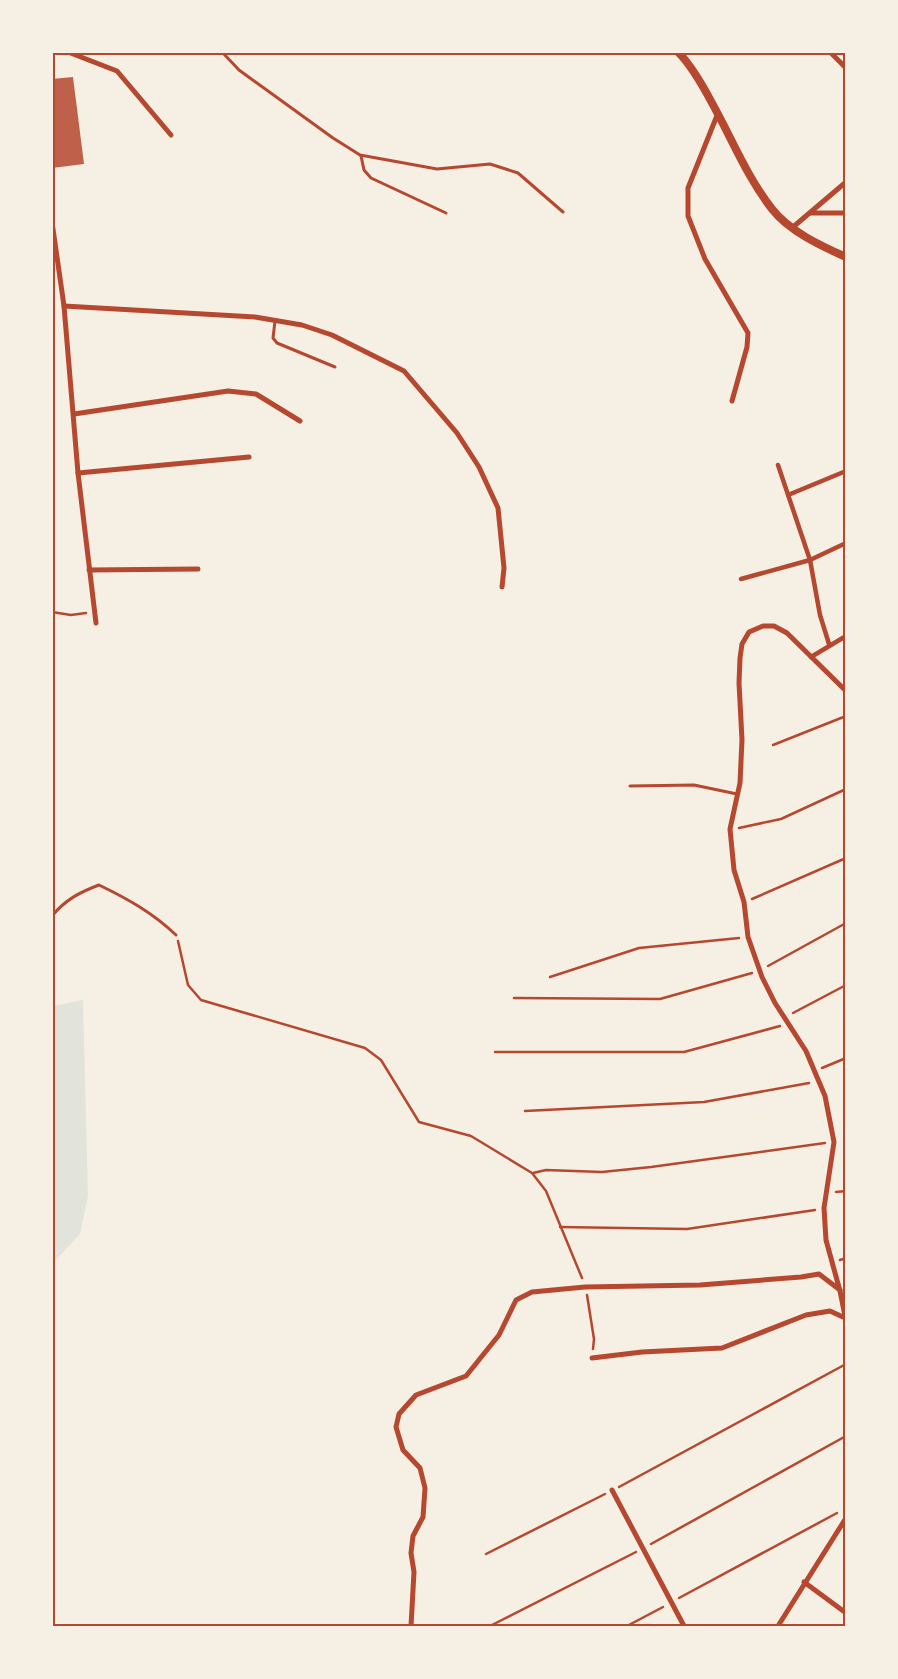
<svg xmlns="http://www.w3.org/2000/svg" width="898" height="1679" font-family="'DejaVu Sans',sans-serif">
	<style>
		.green { fill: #e2e4dc }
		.building { fill: #bf614a }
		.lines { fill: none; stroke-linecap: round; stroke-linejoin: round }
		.path { stroke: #b5482f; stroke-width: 2.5 }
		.service { stroke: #b5482f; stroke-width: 3 }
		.pedestrian { stroke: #b5482f; stroke-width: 4.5 }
		.minor { stroke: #b5482f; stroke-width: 5 }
		.tertiary { stroke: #b5482f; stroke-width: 8 }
		.neatline { fill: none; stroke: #b5482f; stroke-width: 2 }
	</style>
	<rect width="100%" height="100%" fill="#f6efe4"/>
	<path class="green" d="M 83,1000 L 88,1196 L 80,1234 L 53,1263 L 53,1006 Z"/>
	<path class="building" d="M 73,77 L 84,164 L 52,168 L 52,79 Z"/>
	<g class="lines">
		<g class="path">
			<path d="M 52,612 L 71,615 L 86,613"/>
			<path d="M 773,745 L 846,716"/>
			<path d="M 739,828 L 781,819 L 846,789"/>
			<path d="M 752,899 L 846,858"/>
			<path d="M 178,941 L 188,985 L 201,1000 L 365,1048 L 381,1060 L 419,1122 L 471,1136 L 532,1173 L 546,1191 L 582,1278"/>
			<path d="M 768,966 L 846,923"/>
			<path d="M 550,977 L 639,948 L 739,938"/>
			<path d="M 514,998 L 660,999 L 752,973"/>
			<path d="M 793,1013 L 846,985"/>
			<path d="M 495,1052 L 684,1052 L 780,1026"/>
			<path d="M 822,1068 L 846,1058"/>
			<path d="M 525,1111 L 704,1102 L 809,1083"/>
			<path d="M 533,1173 L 546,1170 L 602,1172 L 651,1167 L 825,1143"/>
			<path d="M 836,1192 L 846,1191"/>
			<path d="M 560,1227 L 687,1229 L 815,1210"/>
			<path d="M 840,1260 L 846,1258"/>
			<path d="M 587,1295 L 594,1339 L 593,1349"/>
			<path d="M 619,1487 L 846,1364"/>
			<path d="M 651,1544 L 846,1436"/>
			<path d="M 486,1554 L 605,1494"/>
			<path d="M 679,1598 L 837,1513"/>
			<path d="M 490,1626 L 636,1552"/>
			<path d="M 627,1626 L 663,1607"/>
		</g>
		<g class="service">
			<path d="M 222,52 L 239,70 L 333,138 L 360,155 L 437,169 L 490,164 L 518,173 L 563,212"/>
			<path d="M 361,156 L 364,170 L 371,178 L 446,213"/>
			<path d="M 275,321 L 273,338 L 277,343 L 335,367"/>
			<path d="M 630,786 L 694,785 L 737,794"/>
			<path d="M 52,916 C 65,900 80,892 99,885 C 128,899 153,913 176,935"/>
		</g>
		<g class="pedestrian">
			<path d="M 778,465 L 810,560 L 820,615 L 829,644"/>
			<path d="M 788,495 L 846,471"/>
			<path d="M 741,579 L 810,560 L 846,543"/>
			<path d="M 811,657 L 846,636"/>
		</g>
		<g class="minor">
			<path d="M 68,52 L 117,71 L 171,135"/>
			<path d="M 830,52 L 846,68"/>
			<path d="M 718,113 L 688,188 L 688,216 L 705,259 L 748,333 L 747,347 L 732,401"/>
			<path d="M 810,213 L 846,213"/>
			<path d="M 52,222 L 64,306 L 78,473 L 96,623"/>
			<path d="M 793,227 L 846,182"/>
			<path d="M 64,306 L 255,317 L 302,325 L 332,335 L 404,371 L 457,433 L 479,467 L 498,508 L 504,568 L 502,587"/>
			<path d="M 74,414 L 228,391 L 256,394 L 300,421"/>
			<path d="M 78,473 L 249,457"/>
			<path d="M 89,570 L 198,569"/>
			<path d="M 846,691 L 787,633 L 774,626 L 763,626 L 749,632 L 742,644 L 740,658 L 739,683 L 742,740 L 740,783 L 730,829 L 734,870 L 744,902 L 748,937 L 762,977 L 775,1003 L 806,1051 L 825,1096 L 834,1142 L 824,1208 L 826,1240 L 840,1291 L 846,1321"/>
			<path d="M 592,1358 L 642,1352 L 722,1348 L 806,1315 L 830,1311 L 843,1317"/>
			<path d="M 612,1490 L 684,1626"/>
			<path d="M 804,1582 L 846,1613"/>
			<path d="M 411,1626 L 414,1572 L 411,1553 L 413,1536 L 423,1517 L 425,1488 L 420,1468 L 403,1450 L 396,1427 L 399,1414 L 416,1395 L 466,1376 L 499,1335 L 516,1300 L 532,1292 L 585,1287 L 700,1285 L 801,1277 L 819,1274 L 840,1290"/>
			<path d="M 778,1626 L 846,1518"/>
		</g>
		<path class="tertiary" d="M 678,52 C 692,66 703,86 712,103 C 732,139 747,177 772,209 C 789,231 821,246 846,257"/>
	</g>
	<rect width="898" height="1679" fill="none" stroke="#f6efe4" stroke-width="108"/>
	<rect x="54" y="54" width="790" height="1571" class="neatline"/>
</svg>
